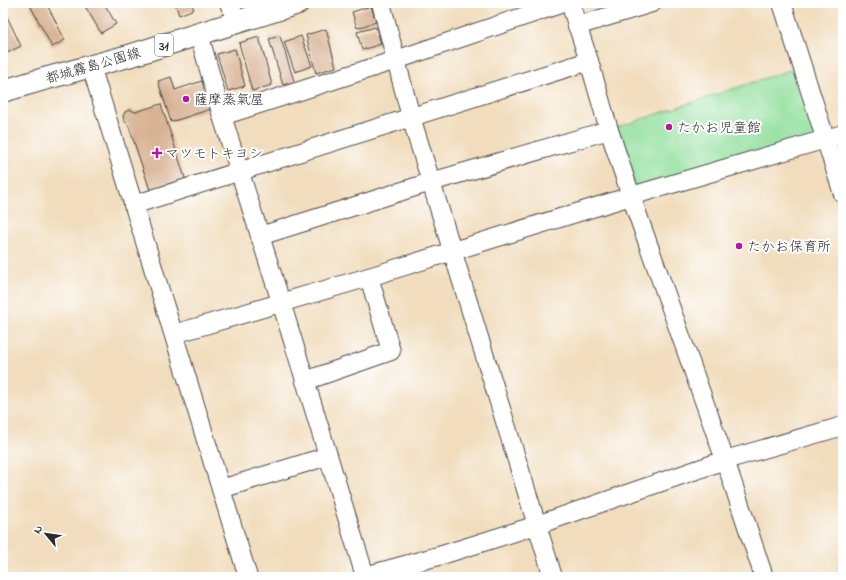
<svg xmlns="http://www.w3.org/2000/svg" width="846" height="580" font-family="'Indie Flower','Klee One',sans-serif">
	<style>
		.green { fill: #91df9c; stroke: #5e8564 }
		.building { fill: #d7b191 }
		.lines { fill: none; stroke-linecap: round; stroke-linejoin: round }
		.street-casing { stroke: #494641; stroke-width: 20 }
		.primary-casing { stroke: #494641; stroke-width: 24 }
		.street { stroke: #fff; stroke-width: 18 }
		.primary { stroke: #fff; stroke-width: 22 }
		.poi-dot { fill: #b5179e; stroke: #fff; stroke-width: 1.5 }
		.labels { text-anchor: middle; stroke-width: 4; stroke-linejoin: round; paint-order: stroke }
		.shield { fill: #fff; stroke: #6b6b6b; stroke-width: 1 }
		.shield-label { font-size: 13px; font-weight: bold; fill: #2b2b2b }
		.street-label { font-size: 14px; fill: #2b2b2b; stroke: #fff }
		.poi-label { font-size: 14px; fill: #2b2b2b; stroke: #fff; text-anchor: start }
	</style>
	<rect width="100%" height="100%" fill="#fff"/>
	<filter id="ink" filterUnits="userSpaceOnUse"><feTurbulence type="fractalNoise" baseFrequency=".025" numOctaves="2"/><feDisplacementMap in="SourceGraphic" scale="8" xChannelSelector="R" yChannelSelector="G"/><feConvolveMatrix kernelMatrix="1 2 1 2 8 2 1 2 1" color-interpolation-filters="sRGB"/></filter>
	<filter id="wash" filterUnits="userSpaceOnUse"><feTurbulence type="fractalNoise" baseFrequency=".012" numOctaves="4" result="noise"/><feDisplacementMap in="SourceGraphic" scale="16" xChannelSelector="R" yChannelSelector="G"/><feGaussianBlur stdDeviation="0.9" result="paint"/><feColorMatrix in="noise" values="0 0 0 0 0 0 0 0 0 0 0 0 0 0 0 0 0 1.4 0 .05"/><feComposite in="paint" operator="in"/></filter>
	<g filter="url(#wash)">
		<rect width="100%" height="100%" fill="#f1ddbd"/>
		<path class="green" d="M 802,66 L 825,139 L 631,196 L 609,130 Z"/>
		<g id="blocks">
			<g class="building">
				<path d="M 29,3 L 46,3 L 65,40 L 52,47 Z"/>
				<path d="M 90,3 L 104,3 L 116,24 L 101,33 L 85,6 Z"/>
				<path d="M 175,3 L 191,3 L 194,9 L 179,15 Z"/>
				<path d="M 371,6 L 376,22 L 357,28 L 352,12 Z"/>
				<path d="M 3,8 L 21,46 L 3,55 Z"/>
				<path d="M 376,27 L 381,44 L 362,50 L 357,32 Z"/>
				<path d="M 326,29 L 336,67 L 316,73 L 306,35 Z"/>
				<path d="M 280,36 L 294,81 L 283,85 L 269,39 Z"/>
				<path d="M 301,36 L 312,66 L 295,72 L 284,42 Z"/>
				<path d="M 259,37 L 272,85 L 252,91 L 239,43 Z"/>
				<path d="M 235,49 L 245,86 L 228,91 L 217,54 Z"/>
				<path d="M 171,77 L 175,90 L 202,81 L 211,109 L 171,122 L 158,81 Z"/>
				<path d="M 161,104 L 186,181 L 151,193 L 128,124 L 124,121 L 123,116 L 125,112 L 129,110 L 131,110 L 135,112 Z"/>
			</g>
		</g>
	</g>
	<g filter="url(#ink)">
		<use href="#blocks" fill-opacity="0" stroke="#494641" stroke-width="1"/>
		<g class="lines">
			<defs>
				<g id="street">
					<path d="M 229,3 L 237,22"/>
					<path d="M 381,3 L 411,117 L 553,577"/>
					<path d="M 570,3 L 589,61 L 609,130 L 631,196 L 725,460 L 764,577"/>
					<path d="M 782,3 L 843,194"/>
					<path d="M 577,26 L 652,3"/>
					<path d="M 199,34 L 222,116 L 281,302 L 365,576"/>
					<path d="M 91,66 L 248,577"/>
					<path d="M 222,116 L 396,60 L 563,3"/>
					<path d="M 133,205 L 589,61"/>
					<path d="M 260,236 L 431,182 L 609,130"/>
					<path d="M 174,334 L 369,277 L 631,196 L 843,134"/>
					<path d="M 305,381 L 391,351 L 369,277"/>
					<path d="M 221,489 L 328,456"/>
					<path d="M 365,577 L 365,576 L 442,555 L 537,525 L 725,460 L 843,426"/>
				</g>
				<path id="primary" d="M 3,91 L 44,79 L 132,55 L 298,3"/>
			</defs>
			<use href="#street" class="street-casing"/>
			<use href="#primary" class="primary-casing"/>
			<use href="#street" class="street"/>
			<use href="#primary" class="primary"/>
		</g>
	</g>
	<g class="poi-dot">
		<circle cx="186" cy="99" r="4"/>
		<circle cx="669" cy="127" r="4"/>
		<path d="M155 147h4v4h4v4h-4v4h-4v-4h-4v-4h4z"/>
		<circle cx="739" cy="246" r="4"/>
	</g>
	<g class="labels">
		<rect class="shield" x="155" y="34" width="18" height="22" rx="3"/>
		<g class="shield-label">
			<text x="164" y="50">31</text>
		</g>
		<g class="street-label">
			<text transform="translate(93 65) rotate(-16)" y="5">都城霧島公園線</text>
		</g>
		<g class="poi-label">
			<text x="194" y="104">薩摩蒸氣屋</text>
			<text x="677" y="132">たかお児童館</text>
			<text x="165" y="158">マツモトキヨシ</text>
			<text x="747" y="251">たかお保育所</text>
		</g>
	</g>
	<rect width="846" height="580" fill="none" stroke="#fff" stroke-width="16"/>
	<g transform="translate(46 534) rotate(299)" stroke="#ffffff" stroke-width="3" paint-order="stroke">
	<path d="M0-3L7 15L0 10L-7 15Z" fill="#2b2b2b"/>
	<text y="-6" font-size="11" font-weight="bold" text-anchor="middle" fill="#2b2b2b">N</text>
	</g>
</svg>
